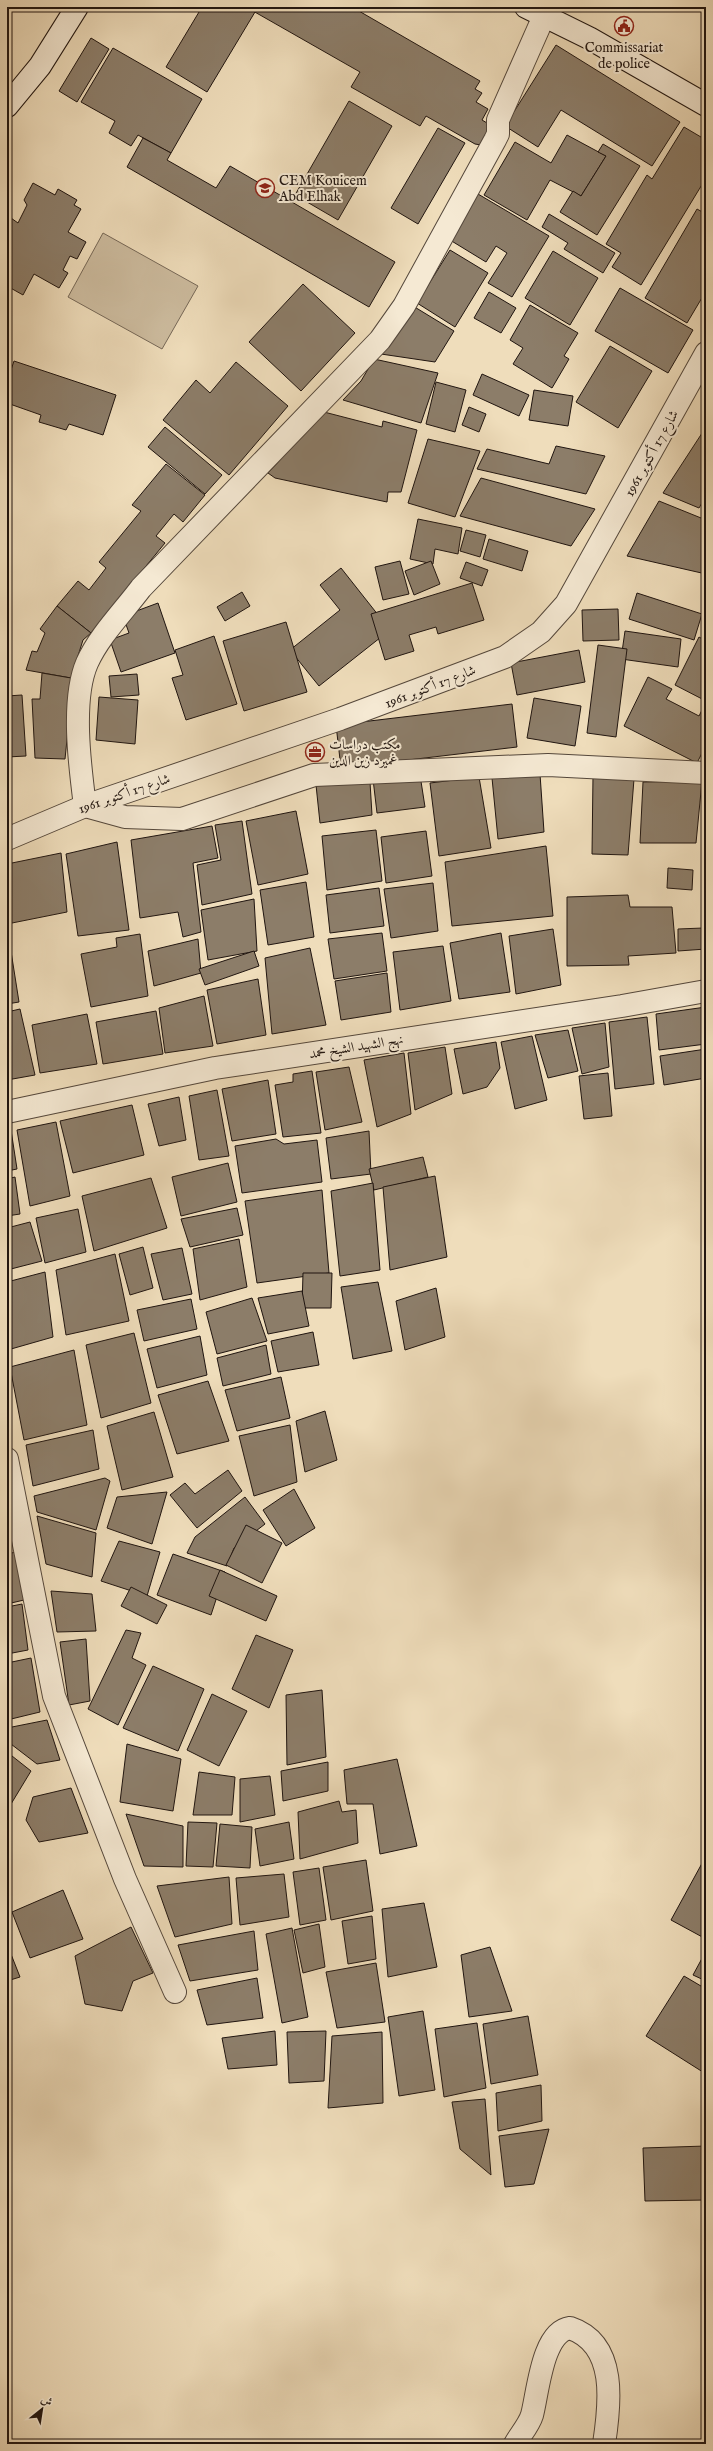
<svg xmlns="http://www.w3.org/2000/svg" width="713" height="2451" font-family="'IM FELL English',Amiri,serif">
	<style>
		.green { fill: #ccbb9e; stroke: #766857 }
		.building { fill: #8c7d69; stroke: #201510 }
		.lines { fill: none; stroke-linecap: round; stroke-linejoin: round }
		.minor-casing { stroke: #54473b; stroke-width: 24 }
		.secondary-casing { stroke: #201510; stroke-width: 24 }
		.minor { stroke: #f5e9d3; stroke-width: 22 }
		.secondary { stroke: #f5e9d3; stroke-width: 22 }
		.labels { text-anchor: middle; stroke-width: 4; stroke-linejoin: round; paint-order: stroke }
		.poi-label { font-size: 14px; fill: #201510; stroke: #f5e9d3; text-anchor: start }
		.street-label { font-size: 14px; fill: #201510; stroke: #f5e9d3 }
	</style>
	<rect width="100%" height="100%" fill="#efddbb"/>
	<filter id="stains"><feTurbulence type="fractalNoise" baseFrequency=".005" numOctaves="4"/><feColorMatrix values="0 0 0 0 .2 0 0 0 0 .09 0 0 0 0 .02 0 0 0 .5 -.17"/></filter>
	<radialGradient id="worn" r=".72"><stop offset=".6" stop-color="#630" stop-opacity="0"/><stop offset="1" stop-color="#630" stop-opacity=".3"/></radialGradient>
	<path class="green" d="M 103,233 L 198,286 L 162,349 L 68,297 Z"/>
	<g class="building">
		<path d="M 202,7 L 246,7 L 255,12 L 207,92 L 166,67 Z"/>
		<path d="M 246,7 L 352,7 L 480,81 L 475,89 L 482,93 L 476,102 L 488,109 L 482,120 L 492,126 L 487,146 L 475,144 L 426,116 L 420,126 L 351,87 L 360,72 Z"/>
		<path d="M 91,38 L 109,49 L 77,102 L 59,91 Z"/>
		<path d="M 556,45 L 680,122 L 652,166 L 561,110 L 538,147 L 505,126 Z"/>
		<path d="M 113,48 L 202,99 L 171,153 L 138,135 L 131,146 L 109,133 L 115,121 L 81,102 Z"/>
		<path d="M 349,101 L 392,126 L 338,220 L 295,195 Z"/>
		<path d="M 684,127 L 706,140 L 706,178 L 641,285 L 612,267 L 621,253 L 606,244 L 647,175 L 652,179 Z"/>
		<path d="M 438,128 L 465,143 L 418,224 L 391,208 Z"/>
		<path d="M 567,135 L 606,156 L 581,196 L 550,180 L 527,220 L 484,195 L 515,142 L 551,163 Z"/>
		<path d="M 143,138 L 171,153 L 167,160 L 216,188 L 230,166 L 395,262 L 369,307 L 127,167 Z"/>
		<path d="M 603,144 L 640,166 L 597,235 L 560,212 L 573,191 L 581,196 L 606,156 L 598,152 Z"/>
		<path d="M 33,183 L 55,195 L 58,189 L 77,200 L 74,205 L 81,209 L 68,232 L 86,242 L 77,259 L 70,256 L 63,270 L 68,273 L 59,288 L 34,274 L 23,295 L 7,286 L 7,225 L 11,218 L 18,223 L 27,205 L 24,200 Z"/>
		<path d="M 478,194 L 549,236 L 512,297 L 488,283 L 507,253 L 496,246 L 486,262 L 450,240 Z"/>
		<path d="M 697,209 L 706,214 L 706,291 L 687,323 L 645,298 Z"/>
		<path d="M 549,214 L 615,253 L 603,273 L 564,249 L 568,243 L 542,227 Z"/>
		<path d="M 450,250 L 488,273 L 455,327 L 417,303 Z"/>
		<path d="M 553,251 L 598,278 L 570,325 L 525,298 Z"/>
		<path d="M 303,284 L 355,333 L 301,391 L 249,342 Z"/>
		<path d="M 620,288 L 693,330 L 668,373 L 595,331 Z"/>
		<path d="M 489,292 L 516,308 L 501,333 L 474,318 Z"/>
		<path d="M 530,305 L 578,333 L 564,356 L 569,359 L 552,388 L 513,364 L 523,348 L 510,340 Z"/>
		<path d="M 413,306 L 454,331 L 435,362 L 381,354 Z"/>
		<path d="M 610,346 L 652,371 L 618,428 L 576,402 Z"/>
		<path d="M 374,359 L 438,373 L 421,423 L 343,400 L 361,381 Z"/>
		<path d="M 14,361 L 116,395 L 103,435 L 69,424 L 66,430 L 39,422 L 41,415 L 7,403 L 7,382 Z"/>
		<path d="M 236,362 L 288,406 L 229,475 L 163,420 L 196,380 L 210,393 Z"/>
		<path d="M 482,374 L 529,395 L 519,416 L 473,395 Z"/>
		<path d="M 436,382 L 466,390 L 455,432 L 426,424 Z"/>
		<path d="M 534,390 L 573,396 L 568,426 L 529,420 Z"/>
		<path d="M 469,407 L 486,414 L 479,432 L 462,425 Z"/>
		<path d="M 324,412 L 382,427 L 383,421 L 417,430 L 401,492 L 388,492 L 387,502 L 275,478 L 268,473 Z"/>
		<path d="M 165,427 L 222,475 L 205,494 L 148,447 Z"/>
		<path d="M 706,427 L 706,496 L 699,508 L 663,493 Z"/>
		<path d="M 428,439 L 480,451 L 455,517 L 408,503 Z"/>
		<path d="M 556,446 L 605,456 L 586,494 L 477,469 L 487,449 L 549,464 Z"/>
		<path d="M 166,464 L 205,495 L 183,522 L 174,514 L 156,536 L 165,543 L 91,633 L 57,606 L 78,581 L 89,590 L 106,568 L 99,562 L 141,511 L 132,505 Z"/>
		<path d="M 481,478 L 595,509 L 571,546 L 460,516 Z"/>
		<path d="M 659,501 L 706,520 L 706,574 L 627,556 Z"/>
		<path d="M 418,519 L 462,528 L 458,554 L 435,549 L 433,564 L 410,559 Z"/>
		<path d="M 466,530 L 486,535 L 480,557 L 460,551 Z"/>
		<path d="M 489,539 L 528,551 L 522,571 L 483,559 Z"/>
		<path d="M 400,561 L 409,594 L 383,600 L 375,567 Z"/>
		<path d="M 431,561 L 440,584 L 414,595 L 405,571 Z"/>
		<path d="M 466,562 L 488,570 L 482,586 L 460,578 Z"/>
		<path d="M 341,568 L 390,630 L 319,686 L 290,650 L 340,610 L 320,585 Z"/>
		<path d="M 472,583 L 484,620 L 438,634 L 436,627 L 409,635 L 414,651 L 385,660 L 371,614 Z"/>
		<path d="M 242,592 L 250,606 L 225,621 L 217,607 Z"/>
		<path d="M 637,593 L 702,614 L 694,640 L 629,619 Z"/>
		<path d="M 158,603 L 175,653 L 121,672 L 110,640 L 129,633 L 123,616 Z"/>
		<path d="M 57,606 L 91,633 L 83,640 L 71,678 L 26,670 L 32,651 L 37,652 L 45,633 L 40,629 Z"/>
		<path d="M 618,609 L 619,640 L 583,641 L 582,610 Z"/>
		<path d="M 286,622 L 307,692 L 244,711 L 223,641 Z"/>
		<path d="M 625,631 L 681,639 L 678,667 L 621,659 Z"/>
		<path d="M 214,636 L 237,704 L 186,720 L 172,678 L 183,675 L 175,650 Z"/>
		<path d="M 699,637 L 706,641 L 706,701 L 675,685 Z"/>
		<path d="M 598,645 L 627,649 L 616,737 L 587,733 Z"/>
		<path d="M 579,650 L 585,682 L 517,695 L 511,663 Z"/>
		<path d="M 42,673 L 71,678 L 71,700 L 65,759 L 35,758 L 32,699 L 40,699 Z"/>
		<path d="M 137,674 L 139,695 L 111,697 L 109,676 Z"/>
		<path d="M 648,677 L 672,689 L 666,699 L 699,716 L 706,702 L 706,745 L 697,763 L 624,726 Z"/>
		<path d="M 22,695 L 26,756 L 7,757 L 7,696 Z"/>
		<path d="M 99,697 L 138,700 L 135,744 L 96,740 Z"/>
		<path d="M 534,698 L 581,706 L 575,746 L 527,738 Z"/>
		<path d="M 512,704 L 517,747 L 341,768 L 336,725 Z"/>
		<path d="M 540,774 L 544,832 L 498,839 L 492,778 Z"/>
		<path d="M 420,775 L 425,807 L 377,813 L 373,779 Z"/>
		<path d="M 593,776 L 634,779 L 628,855 L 592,854 Z"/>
		<path d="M 479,777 L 491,848 L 439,856 L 430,783 Z"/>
		<path d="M 702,781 L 696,843 L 640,843 L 643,782 Z"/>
		<path d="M 370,782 L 372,815 L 320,823 L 316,785 Z"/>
		<path d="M 296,811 L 308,874 L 258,885 L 246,821 Z"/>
		<path d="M 242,821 L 252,894 L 202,905 L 197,865 L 221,860 L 215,825 Z"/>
		<path d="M 212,826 L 218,858 L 193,863 L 201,932 L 183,937 L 178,912 L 140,918 L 131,840 Z"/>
		<path d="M 376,830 L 382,881 L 327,890 L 322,836 Z"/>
		<path d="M 426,831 L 432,876 L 386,883 L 381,837 Z"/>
		<path d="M 117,842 L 129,930 L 78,936 L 66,854 Z"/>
		<path d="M 546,846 L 553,916 L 452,926 L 445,862 Z"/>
		<path d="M 61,853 L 67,912 L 7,924 L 7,864 Z"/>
		<path d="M 668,868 L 693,870 L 692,890 L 667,888 Z"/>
		<path d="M 306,882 L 314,937 L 268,945 L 260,890 Z"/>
		<path d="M 433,883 L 438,931 L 391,938 L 384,889 Z"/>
		<path d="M 379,888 L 384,926 L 330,933 L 326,895 Z"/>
		<path d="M 706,894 L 706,949 L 678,951 L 678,929 L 703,928 L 702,895 Z"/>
		<path d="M 628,895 L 630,907 L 672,907 L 676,953 L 628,956 L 629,965 L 567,966 L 567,897 Z"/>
		<path d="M 254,899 L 257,951 L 208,960 L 201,910 Z"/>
		<path d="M 553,929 L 561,985 L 516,994 L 509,936 Z"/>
		<path d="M 382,933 L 387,971 L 334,979 L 328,939 Z"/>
		<path d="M 501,933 L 510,992 L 459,999 L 450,943 Z"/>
		<path d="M 140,934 L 148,996 L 91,1007 L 81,954 L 117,947 L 116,938 Z"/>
		<path d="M 198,939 L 201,973 L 154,986 L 148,951 Z"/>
		<path d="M 10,945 L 19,1002 L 7,1004 L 7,946 Z"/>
		<path d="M 443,946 L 451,1001 L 400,1010 L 393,952 Z"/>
		<path d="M 310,948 L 326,1025 L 272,1034 L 265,958 Z"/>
		<path d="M 254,951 L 259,966 L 205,985 L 199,969 Z"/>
		<path d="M 387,973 L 391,1012 L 341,1020 L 335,981 Z"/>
		<path d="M 258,979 L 266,1035 L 217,1044 L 207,990 Z"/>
		<path d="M 204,996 L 213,1046 L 165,1053 L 159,1008 Z"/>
		<path d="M 706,1007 L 706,1044 L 659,1050 L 656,1014 Z"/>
		<path d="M 20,1009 L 35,1075 L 7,1080 L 7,1012 Z"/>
		<path d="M 156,1011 L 163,1054 L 103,1064 L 96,1022 Z"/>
		<path d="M 87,1014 L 97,1064 L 40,1073 L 32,1025 Z"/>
		<path d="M 647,1017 L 654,1084 L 615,1089 L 609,1022 Z"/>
		<path d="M 605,1023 L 609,1067 L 582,1074 L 572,1028 Z"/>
		<path d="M 568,1030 L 578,1071 L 548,1078 L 535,1035 Z"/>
		<path d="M 532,1036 L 547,1100 L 515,1109 L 501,1042 Z"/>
		<path d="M 496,1042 L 500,1068 L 487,1087 L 463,1094 L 454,1049 Z"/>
		<path d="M 445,1047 L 452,1094 L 415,1110 L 408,1053 Z"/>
		<path d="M 706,1049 L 706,1078 L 664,1085 L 660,1056 Z"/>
		<path d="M 404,1053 L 411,1114 L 377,1127 L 364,1060 Z"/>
		<path d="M 349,1067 L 362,1122 L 325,1130 L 316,1072 Z"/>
		<path d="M 312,1071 L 321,1133 L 283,1137 L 275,1085 L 293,1082 L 293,1074 Z"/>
		<path d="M 608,1073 L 612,1116 L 584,1119 L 579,1076 Z"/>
		<path d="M 268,1080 L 276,1134 L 232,1141 L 222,1089 Z"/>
		<path d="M 217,1090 L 229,1156 L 199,1160 L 189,1096 Z"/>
		<path d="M 179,1097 L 186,1140 L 159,1146 L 148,1104 Z"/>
		<path d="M 132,1105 L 144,1155 L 73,1173 L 60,1121 Z"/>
		<path d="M 56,1122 L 70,1196 L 30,1206 L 17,1130 Z"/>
		<path d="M 11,1130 L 17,1169 L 7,1171 L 7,1131 Z"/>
		<path d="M 369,1131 L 371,1174 L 331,1179 L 326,1138 Z"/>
		<path d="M 276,1139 L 284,1144 L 317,1140 L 322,1182 L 242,1193 L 235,1146 Z"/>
		<path d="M 423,1157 L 428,1177 L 374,1190 L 369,1169 Z"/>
		<path d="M 228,1163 L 237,1202 L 181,1216 L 172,1177 Z"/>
		<path d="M 435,1176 L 447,1257 L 390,1270 L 383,1187 Z"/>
		<path d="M 15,1177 L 20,1214 L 7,1216 L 7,1179 Z"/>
		<path d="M 151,1178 L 167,1228 L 94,1251 L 82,1196 Z"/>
		<path d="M 373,1183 L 380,1270 L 340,1276 L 331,1191 Z"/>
		<path d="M 322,1190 L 329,1273 L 257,1283 L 245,1201 Z"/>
		<path d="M 237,1208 L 243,1235 L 190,1247 L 181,1219 Z"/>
		<path d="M 78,1209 L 86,1252 L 45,1263 L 36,1218 Z"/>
		<path d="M 30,1222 L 42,1261 L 7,1270 L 7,1228 Z"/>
		<path d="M 239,1239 L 247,1287 L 200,1300 L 193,1249 Z"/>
		<path d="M 143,1247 L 153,1288 L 130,1295 L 119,1254 Z"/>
		<path d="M 182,1248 L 192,1294 L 163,1300 L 151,1254 Z"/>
		<path d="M 115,1254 L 129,1321 L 66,1335 L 56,1270 Z"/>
		<path d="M 45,1272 L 53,1337 L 11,1349 L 7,1331 L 7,1282 Z"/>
		<path d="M 303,1273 L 332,1273 L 331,1308 L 302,1308 Z"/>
		<path d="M 378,1282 L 392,1351 L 353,1359 L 341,1287 Z"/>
		<path d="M 436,1288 L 445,1337 L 405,1350 L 396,1301 Z"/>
		<path d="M 302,1291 L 309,1326 L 268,1334 L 258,1298 Z"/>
		<path d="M 252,1298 L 267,1341 L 217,1354 L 206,1312 Z"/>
		<path d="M 191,1299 L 197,1329 L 144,1341 L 137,1310 Z"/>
		<path d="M 313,1332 L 319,1365 L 278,1372 L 271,1341 Z"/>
		<path d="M 134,1333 L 151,1403 L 101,1418 L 86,1345 Z"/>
		<path d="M 200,1336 L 207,1375 L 157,1388 L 147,1349 Z"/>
		<path d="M 266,1345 L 271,1374 L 223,1386 L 217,1358 Z"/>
		<path d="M 74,1350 L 87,1425 L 24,1440 L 10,1367 Z"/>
		<path d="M 281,1377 L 290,1418 L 237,1431 L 225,1390 Z"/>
		<path d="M 208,1381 L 229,1441 L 177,1454 L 158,1395 Z"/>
		<path d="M 325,1411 L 337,1460 L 305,1472 L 296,1421 Z"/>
		<path d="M 154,1412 L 173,1477 L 122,1490 L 107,1426 Z"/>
		<path d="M 290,1425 L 297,1482 L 254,1496 L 239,1436 Z"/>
		<path d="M 93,1430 L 99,1469 L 33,1486 L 26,1445 Z"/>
		<path d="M 228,1470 L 242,1491 L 197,1528 L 170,1495 L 185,1483 L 195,1494 Z"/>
		<path d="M 105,1478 L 110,1481 L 96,1530 L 37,1512 L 34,1496 Z"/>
		<path d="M 294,1489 L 315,1528 L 286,1546 L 263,1510 Z"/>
		<path d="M 167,1492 L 152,1544 L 107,1528 L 117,1497 Z"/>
		<path d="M 245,1497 L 265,1524 L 234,1548 L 227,1566 L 187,1553 L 195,1537 Z"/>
		<path d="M 37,1516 L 96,1533 L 92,1577 L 46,1564 Z"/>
		<path d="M 7,1520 L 10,1539 L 7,1540 Z"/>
		<path d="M 246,1525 L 282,1543 L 262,1583 L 226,1565 Z"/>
		<path d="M 119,1541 L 160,1552 L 147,1596 L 101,1581 Z"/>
		<path d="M 16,1552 L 24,1600 L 7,1604 L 7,1554 Z"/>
		<path d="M 173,1554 L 225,1572 L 211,1615 L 157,1595 Z"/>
		<path d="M 220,1570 L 277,1596 L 266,1621 L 209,1596 Z"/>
		<path d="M 131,1587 L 167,1605 L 157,1624 L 121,1606 Z"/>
		<path d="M 51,1591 L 92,1594 L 96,1631 L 57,1632 Z"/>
		<path d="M 22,1604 L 28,1650 L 7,1654 L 7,1607 Z"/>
		<path d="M 126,1630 L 141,1633 L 132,1658 L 146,1665 L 118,1725 L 88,1709 Z"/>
		<path d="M 256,1635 L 293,1650 L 269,1708 L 232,1689 Z"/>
		<path d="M 86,1639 L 90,1701 L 69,1705 L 60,1642 Z"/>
		<path d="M 31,1658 L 40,1712 L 7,1720 L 7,1663 Z"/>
		<path d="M 153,1666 L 204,1689 L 178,1751 L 123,1728 Z"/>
		<path d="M 322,1690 L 326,1757 L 287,1765 L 286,1695 Z"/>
		<path d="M 212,1694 L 247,1711 L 219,1766 L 187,1750 Z"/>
		<path d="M 47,1720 L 60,1760 L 37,1764 L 7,1741 L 7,1728 Z"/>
		<path d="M 127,1744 L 181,1759 L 173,1811 L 120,1802 Z"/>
		<path d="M 7,1752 L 31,1771 L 8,1809 L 7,1808 Z"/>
		<path d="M 397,1759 L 417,1846 L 380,1854 L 373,1804 L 347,1804 L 344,1770 Z"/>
		<path d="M 328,1762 L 328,1791 L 283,1801 L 281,1771 Z"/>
		<path d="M 199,1772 L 235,1777 L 232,1815 L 193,1815 Z"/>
		<path d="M 270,1776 L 275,1815 L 240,1822 L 240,1779 Z"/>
		<path d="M 71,1788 L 88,1833 L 39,1842 L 26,1820 L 33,1797 Z"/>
		<path d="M 339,1801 L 342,1812 L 356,1810 L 358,1843 L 300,1859 L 298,1812 Z"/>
		<path d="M 126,1814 L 183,1826 L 183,1867 L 144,1866 Z"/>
		<path d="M 188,1822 L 217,1823 L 213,1867 L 186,1866 Z"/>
		<path d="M 289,1822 L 294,1859 L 260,1866 L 255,1829 Z"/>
		<path d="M 220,1824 L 252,1827 L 250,1868 L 216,1866 Z"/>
		<path d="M 706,1856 L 706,1939 L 671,1920 Z"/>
		<path d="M 366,1860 L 373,1911 L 331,1920 L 323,1867 Z"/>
		<path d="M 319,1868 L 326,1920 L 300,1925 L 293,1872 Z"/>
		<path d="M 284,1874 L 289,1917 L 240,1925 L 236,1878 Z"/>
		<path d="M 229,1877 L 232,1924 L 175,1937 L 157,1886 Z"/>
		<path d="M 63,1890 L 83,1939 L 30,1958 L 12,1912 Z"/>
		<path d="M 424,1903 L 437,1967 L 388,1977 L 382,1909 Z"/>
		<path d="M 372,1916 L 376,1959 L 348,1964 L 342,1921 Z"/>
		<path d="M 319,1924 L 325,1967 L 303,1973 L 294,1930 Z"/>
		<path d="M 131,1927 L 153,1973 L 133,1981 L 122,2011 L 85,2004 L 75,1956 Z"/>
		<path d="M 292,1928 L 308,2017 L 282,2023 L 266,1934 Z"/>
		<path d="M 254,1931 L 258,1970 L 190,1981 L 178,1945 Z"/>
		<path d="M 7,1944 L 20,1977 L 7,1981 Z"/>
		<path d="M 490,1947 L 512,2011 L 469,2017 L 461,1955 Z"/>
		<path d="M 706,1951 L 706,1981 L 693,1975 Z"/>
		<path d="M 376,1963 L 385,2022 L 337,2028 L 326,1972 Z"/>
		<path d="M 684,1976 L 706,1989 L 706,2074 L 646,2036 Z"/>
		<path d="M 257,1978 L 263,2018 L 207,2025 L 197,1990 Z"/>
		<path d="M 423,2011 L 435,2090 L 399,2096 L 388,2017 Z"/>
		<path d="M 528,2016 L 538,2075 L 491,2084 L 483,2024 Z"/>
		<path d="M 477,2023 L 486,2088 L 444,2097 L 435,2029 Z"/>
		<path d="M 275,2031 L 277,2065 L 228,2069 L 222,2038 Z"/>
		<path d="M 326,2031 L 324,2081 L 289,2083 L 287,2032 Z"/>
		<path d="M 382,2032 L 383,2103 L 328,2108 L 332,2036 Z"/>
		<path d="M 541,2085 L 542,2121 L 498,2131 L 496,2093 Z"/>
		<path d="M 485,2099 L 491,2175 L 460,2149 L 452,2102 Z"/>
		<path d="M 549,2129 L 534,2184 L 505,2187 L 499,2136 Z"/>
		<path d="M 706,2146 L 706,2200 L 645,2201 L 643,2148 Z"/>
	</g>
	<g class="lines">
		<defs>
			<g id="minor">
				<path d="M 544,16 L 498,120 L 498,134 L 495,140 L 404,306 L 380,340 L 141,588 C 123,612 99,636 87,663 C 71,700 80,767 85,806 L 125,817 L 182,819 L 314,775 L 548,765 L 706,773"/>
				<path d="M 7,839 L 85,806 L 340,719 L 505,657 L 541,632 L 566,604 L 706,353"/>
				<path d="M 7,1112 L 215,1068 L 622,1006 L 706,991"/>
				<path d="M 7,1459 L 54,1696 L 125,1879 L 175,1992"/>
				<path d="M 515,2444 C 520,2435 529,2425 532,2415 C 538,2393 542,2332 570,2328 C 618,2344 610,2405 604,2444"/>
			</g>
			<g id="secondary">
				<path d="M 526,7 L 589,38 L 706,105"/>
				<path d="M 7,106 L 40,66 L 77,7"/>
			</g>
		</defs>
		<use href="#minor" class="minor-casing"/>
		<use href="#secondary" class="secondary-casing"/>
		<use href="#minor" class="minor"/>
		<use href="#secondary" class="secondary"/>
	</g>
	<defs>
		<symbol id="civic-ring" viewBox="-11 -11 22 22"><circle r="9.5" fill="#f5e9d3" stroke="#8f2418" stroke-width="1.5"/><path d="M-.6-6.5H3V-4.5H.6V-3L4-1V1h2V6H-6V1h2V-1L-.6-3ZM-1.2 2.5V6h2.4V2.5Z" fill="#8f2418"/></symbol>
		<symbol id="school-ring" viewBox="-11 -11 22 22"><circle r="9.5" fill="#f5e9d3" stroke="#8f2418" stroke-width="1.5"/><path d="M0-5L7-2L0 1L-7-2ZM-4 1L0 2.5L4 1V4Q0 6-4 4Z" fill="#8f2418"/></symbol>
		<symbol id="office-ring" viewBox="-11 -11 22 22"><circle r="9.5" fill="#f5e9d3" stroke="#8f2418" stroke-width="1.5"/><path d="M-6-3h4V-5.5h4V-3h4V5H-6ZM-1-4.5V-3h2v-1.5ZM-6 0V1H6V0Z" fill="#8f2418"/></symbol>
	</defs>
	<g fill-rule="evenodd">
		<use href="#civic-ring" x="613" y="15" width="22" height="22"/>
		<use href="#school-ring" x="254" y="177" width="22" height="22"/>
		<use href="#office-ring" x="304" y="741" width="22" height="22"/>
	</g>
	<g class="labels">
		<g class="poi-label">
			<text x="624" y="52" text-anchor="middle">Commissariat<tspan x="624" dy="16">de police</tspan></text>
			<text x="279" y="185">CEM Kouicem<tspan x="279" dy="16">Abd Elhak</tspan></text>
			<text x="329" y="749">مكتب دراسات<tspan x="329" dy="16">غميرد زين الدين</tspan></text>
		</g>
		<g class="street-label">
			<text transform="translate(651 453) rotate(-61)" y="5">شارع 17 أكتوبر 1961</text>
			<text transform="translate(430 686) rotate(-21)" y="5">شارع 17 أكتوبر 1961</text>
			<text transform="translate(124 793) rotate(-19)" y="5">شارع 17 أكتوبر 1961</text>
			<text transform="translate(356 1046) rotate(-9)" y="5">نهج الشهيد الشيخ محمد</text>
		</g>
	</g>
	<rect width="713" height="2451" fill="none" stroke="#efddbb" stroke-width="24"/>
	<rect x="8" y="8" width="697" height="2435" fill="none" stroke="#201510" stroke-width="2"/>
	<rect x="12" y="12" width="689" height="2427" fill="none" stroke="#201510"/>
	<g transform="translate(42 2409) rotate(30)" stroke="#f5e9d3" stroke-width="3" paint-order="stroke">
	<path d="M0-3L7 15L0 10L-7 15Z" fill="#201510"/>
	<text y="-6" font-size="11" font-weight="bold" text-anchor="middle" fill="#201510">ش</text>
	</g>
	<rect width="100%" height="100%" filter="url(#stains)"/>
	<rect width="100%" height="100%" fill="url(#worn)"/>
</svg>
